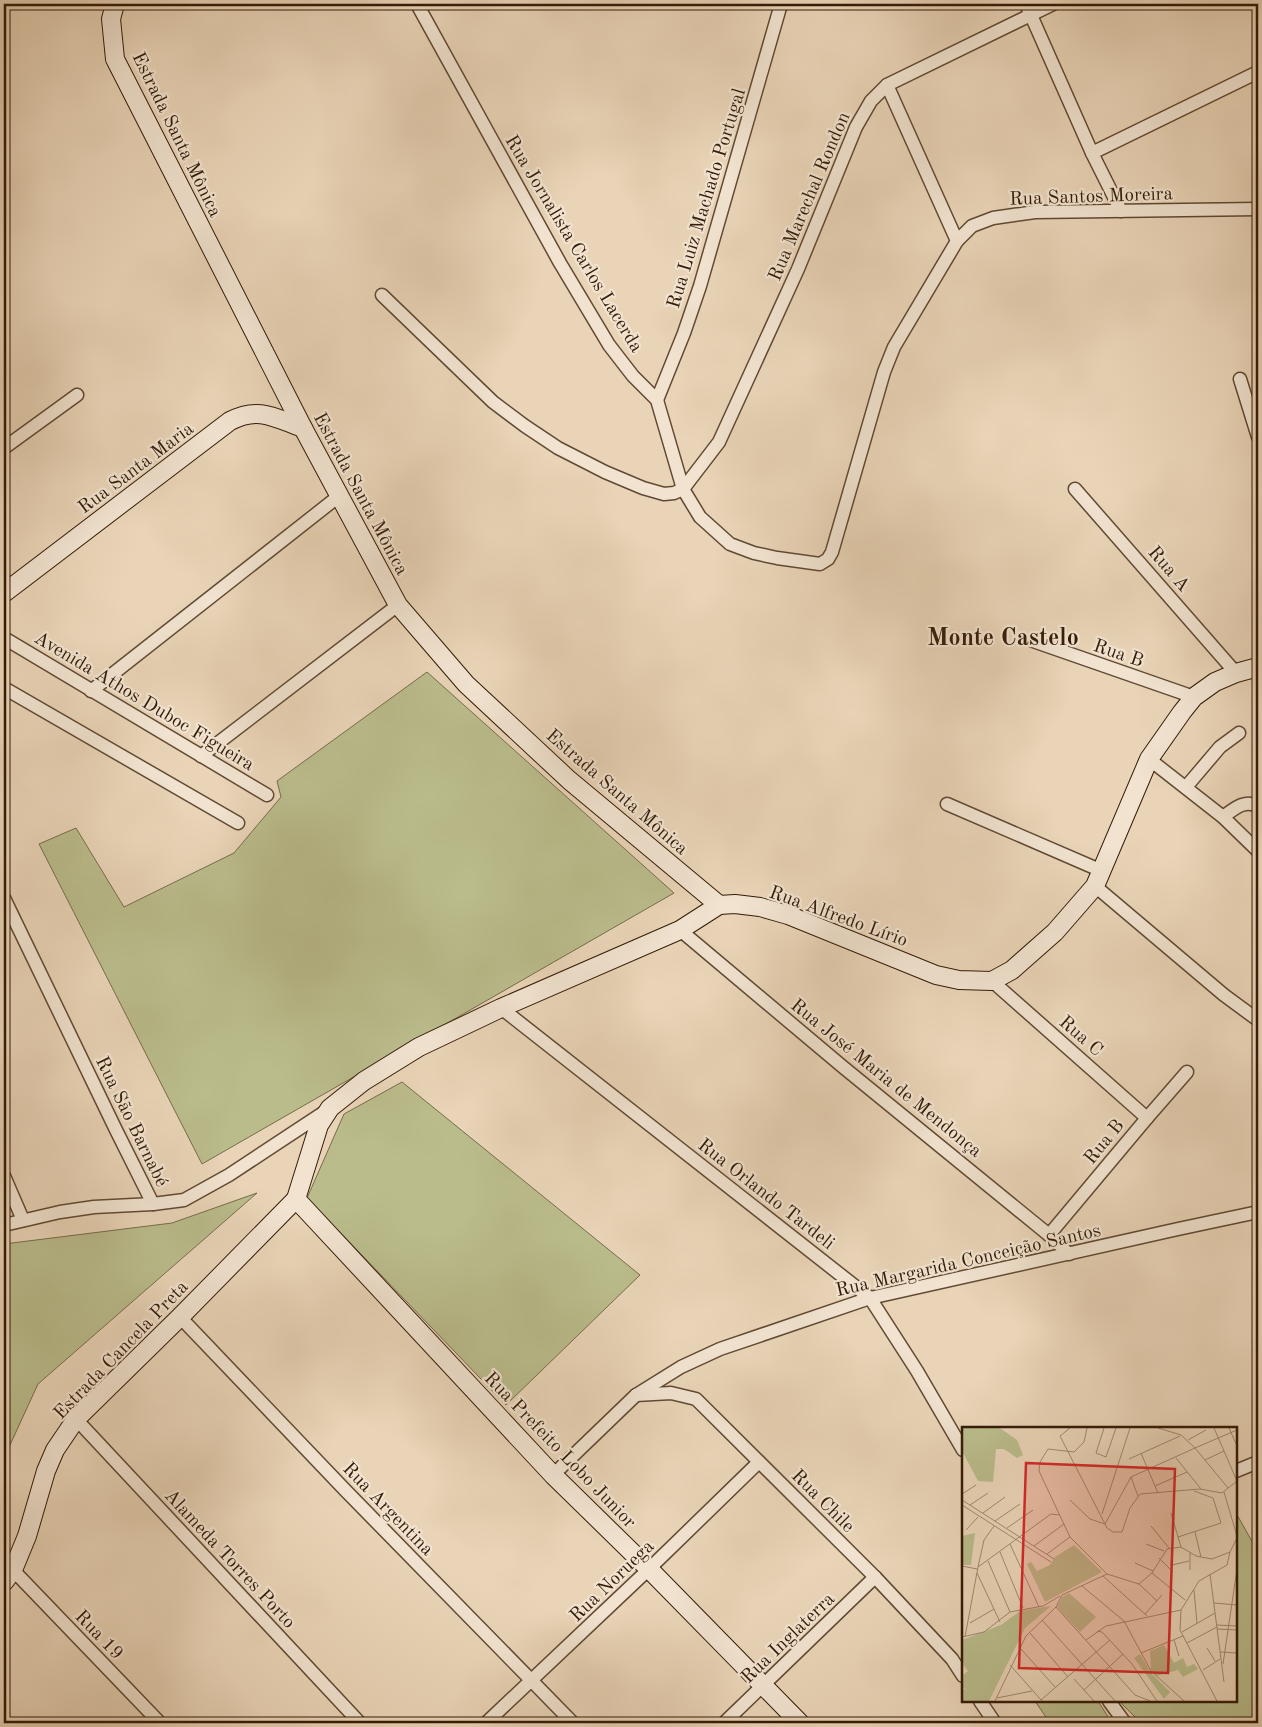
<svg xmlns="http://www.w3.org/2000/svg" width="1262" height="1727" font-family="'Old Standard TT',serif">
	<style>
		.green { fill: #babc8c; stroke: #776c4a }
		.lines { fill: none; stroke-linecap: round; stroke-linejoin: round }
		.street-casing { stroke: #614933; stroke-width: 15 }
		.secondary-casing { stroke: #341b07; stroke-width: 20 }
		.street { stroke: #f1e3d0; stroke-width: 12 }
		.secondary { stroke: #f1e3d0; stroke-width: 18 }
		.labels { text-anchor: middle; stroke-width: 4.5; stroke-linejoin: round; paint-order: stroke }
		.street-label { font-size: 19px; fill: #341b07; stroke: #f1e3d0 }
		.district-label { font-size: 24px; font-weight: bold; fill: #341b07; stroke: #f1e3d0 }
		.inset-road { fill: none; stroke: #a18a71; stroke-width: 1 }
		.view { fill: #d62828; fill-opacity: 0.15; stroke: #d62828; stroke-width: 2.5 }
		.inset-edge { fill: none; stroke: #341b07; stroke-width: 2.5 }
	</style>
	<rect width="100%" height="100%" fill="#e9d4b7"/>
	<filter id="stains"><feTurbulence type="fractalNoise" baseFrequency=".004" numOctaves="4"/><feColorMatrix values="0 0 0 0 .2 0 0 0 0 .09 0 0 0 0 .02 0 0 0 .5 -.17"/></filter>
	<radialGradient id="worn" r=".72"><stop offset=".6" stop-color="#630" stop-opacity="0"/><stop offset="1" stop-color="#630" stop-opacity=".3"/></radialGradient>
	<g class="green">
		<path d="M 427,672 L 674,893 L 202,1164 L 39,844 L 76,828 L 124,907 L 234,853 L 281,797 L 277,781 Z"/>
		<path d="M 402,1082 L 640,1275 L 506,1405 L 307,1198 L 344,1114 Z"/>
		<path d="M 257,1193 L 38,1384 L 4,1458 L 4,1244 L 172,1223 Z"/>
		<path d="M 1236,1513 L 1258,1552 L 1258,1722 L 1141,1723 L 1119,1701 L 1236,1701 Z"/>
		<path d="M 1035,1701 L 1098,1701 L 1112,1723 L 1050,1723 Z"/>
	</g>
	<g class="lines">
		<defs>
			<g id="street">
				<path d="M 417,4 L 560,263 L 609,345 L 633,376 L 657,400 L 683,489 L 700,517 L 730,544 L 754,553 L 777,558 L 820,564 L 828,559 L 832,552 L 884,372 L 894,347 L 957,241 L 972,226 L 993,218 L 1035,212 L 1258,209"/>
				<path d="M 1026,4 L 1092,153 L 1121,211"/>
				<path d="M 887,85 L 957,241"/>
				<path d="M 1092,153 L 1258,72"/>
				<path d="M 382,295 L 493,402 L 525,426 L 558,448 L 605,472 L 643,488 L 664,494 L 674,493 L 683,489 L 719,442 L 798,269 L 856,127 L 871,101 L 887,85 L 1053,4"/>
				<path d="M 1240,379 L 1258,437"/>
				<path d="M 657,400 L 684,333 L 700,286 L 781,4"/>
				<path d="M 4,448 L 77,395"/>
				<path d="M 1075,489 L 1236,673"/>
				<path d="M 4,638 L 267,795"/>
				<path d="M 1033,641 L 1194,697"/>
				<path d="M 4,688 L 238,823"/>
				<path d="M 91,691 L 339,496"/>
				<path d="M 201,756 L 398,605"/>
				<path d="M 1149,759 L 1223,817 L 1258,851"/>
				<path d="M 1186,787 L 1220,747 L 1239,733"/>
				<path d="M 947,804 L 1102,871"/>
				<path d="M 1223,817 C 1234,809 1244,799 1258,806"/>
				<path d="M 1095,886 L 1224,995 L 1258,1020"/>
				<path d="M 4,898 L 116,1130 L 153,1204"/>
				<path d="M 680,930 L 843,1067 L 1049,1235 L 1069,1254"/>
				<path d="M 992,981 L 1147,1118"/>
				<path d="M 501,1008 L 870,1298 L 917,1371 L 963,1450"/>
				<path d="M 4,1176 L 23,1220"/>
				<path d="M 4,1225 L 60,1212 L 94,1207 L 153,1204 L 184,1200 L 229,1175 L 326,1111"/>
				<path d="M 1049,1235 L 1147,1118 L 1187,1072"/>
				<path d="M 180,1317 L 346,1491 L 573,1723"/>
				<path d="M 636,1395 L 671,1393 L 696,1399 L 875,1577 L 952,1659 L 963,1676"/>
				<path d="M 76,1419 L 360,1723"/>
				<path d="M 1236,1471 L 1258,1462"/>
				<path d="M 553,1475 L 636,1395 L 681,1367 L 720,1349 L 870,1298 L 1178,1229 L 1258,1212"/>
				<path d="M 13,1570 L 160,1723"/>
				<path d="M 980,1701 L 995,1723"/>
				<path d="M 1109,1701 L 1125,1723"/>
				<path d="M 486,1723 L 649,1569 L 759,1462"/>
				<path d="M 724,1723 L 875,1577"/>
			</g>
			<g id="secondary">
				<path d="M 115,4 L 111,19 L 115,59 L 303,428 L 398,605 L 466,684 L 569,780 L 719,905"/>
				<path d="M 4,593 L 230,421 C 259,406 275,418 303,428"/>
				<path d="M 296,1199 L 553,1475 L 649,1569 L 800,1723"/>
				<path d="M 4,1582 L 13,1570 L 27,1536 L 46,1471 L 55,1450 L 76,1419 L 180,1317 L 296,1199 L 319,1125 L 330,1108 L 364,1081 L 419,1047 L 501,1008 L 680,930 L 719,905 L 735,904 L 760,907 L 788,915 L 936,975 L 959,980 L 992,981 L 1012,970 L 1055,932 L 1095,886 L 1149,759 L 1182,712 L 1194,697 L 1215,682 L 1236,673 L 1258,667"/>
			</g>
		</defs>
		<use href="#street" class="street-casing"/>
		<use href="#secondary" class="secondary-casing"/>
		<use href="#street" class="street"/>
		<use href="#secondary" class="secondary"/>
	</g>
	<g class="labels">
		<g class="street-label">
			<text transform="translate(178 134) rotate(64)" y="7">Estrada Santa Mônica</text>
			<text transform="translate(1091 195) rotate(-2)" y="7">Rua Santos Moreira</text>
			<text transform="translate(808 196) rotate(-67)" y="7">Rua Marechal Rondon</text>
			<text transform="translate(705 198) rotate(-73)" y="7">Rua Luiz Machado Portugal</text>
			<text transform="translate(575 243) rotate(59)" y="7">Rua Jornalista Carlos Lacerda</text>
			<text transform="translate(135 467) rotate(-37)" y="7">Rua Santa Maria</text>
			<text transform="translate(362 493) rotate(62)" y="7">Estrada Santa Mônica</text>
			<text transform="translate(1170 568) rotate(49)" y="7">Rua A</text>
			<text transform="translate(1119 652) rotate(19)" y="7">Rua B</text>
			<text transform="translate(145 700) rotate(31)" y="7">Avenida Athos Duboc Figueira</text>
			<text transform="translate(618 791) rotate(41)" y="7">Estrada Santa Mônica</text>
			<text transform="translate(839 915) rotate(20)" y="7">Rua Alfredo Lírio</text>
			<text transform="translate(1082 1035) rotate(41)" y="7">Rua C</text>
			<text transform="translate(887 1077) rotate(39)" y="7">Rua José Maria de Mendonça</text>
			<text transform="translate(133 1121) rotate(64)" y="7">Rua São Barnabé</text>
			<text transform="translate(1103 1141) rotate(-51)" y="7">Rua B</text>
			<text transform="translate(767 1193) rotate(38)" y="7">Rua Orlando Tardeli</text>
			<text transform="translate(968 1259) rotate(-13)" y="7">Rua Margarida Conceição Santos</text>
			<text transform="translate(120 1349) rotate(-46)" y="7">Estrada Cancela Preta</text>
			<text transform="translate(561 1449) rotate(46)" y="7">Rua Prefeito Lobo Junior</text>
			<text transform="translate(824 1500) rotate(45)" y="7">Rua Chile</text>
			<text transform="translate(389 1508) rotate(46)" y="7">Rua Argentina</text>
			<text transform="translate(231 1558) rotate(47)" y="7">Alameda Torres Porto</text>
			<text transform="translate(611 1580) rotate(-44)" y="7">Rua Noruega</text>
			<text transform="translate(100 1634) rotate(46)" y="7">Rua 19</text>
			<text transform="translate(787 1637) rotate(-44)" y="7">Rua Inglaterra</text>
		</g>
		<g class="district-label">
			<text x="1003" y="645">Monte Castelo</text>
		</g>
	</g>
	<g transform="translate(962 1427)">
		<rect width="275" height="275" fill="#e9d4b7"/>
		<path d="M 0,1 L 38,1 L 55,13 L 61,28 L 55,31 L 42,22 L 34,22 L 31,55 L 16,54 L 0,24 ZM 13,106 L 9,138 L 0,138 L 0,109 ZM 112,118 L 140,145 L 83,175 L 65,137 L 69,135 L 75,144 L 88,138 L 93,130 ZM 107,166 L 134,190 L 118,205 L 95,180 L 100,170 ZM 89,179 L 63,201 L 27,274 L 0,274 L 0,261 L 7,264 L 0,260 L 0,249 L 2,252 L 1,248 L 6,244 L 0,236 L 0,213 L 39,198 L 58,184 ZM 202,218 L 212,236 L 221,231 L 225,240 L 232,237 L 236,242 L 221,250 L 216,243 L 195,249 L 189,243 L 188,224 ZM 178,227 L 189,246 L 208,265 L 202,272 L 172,231 Z" fill="#babc8c"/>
		<path class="inset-road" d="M 108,1 L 98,9 L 145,101 L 151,105 L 160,105 L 168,81 L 178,67 L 238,62 L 260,66 L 275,54M 125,1 L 122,15 L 112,25 L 86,22 L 78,35 L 77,44 L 108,110 L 145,147M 142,1 L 134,26 L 144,30 L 154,1M 196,1 L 219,8 L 233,21 L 275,3M 252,1 L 275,54M 267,1 L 275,19M 226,13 L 244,3M 179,26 L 196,66M 214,31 L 239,62M 167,32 L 218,9M 243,33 L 262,24M 169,50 L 176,69M 193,59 L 225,45M 262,65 L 275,109M 0,67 L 14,58M 0,73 L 92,132M 108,73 L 128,92 L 143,97M 0,78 L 89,135M 8,78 L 26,66M 21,86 L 43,70M 209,86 L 219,120M 140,87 L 168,1M 33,94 L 58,77M 143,97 L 169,50 L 233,21 L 266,61M 189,99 L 207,121M 45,101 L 71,83M 4,103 L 16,90M 233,105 L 239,130M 216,110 L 259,96 L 251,71 L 232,64M 48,117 L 77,180M 184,117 L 202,124M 72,119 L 102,97M 38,125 L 61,181M 228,126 L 228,143M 85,127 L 108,110M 197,131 L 211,145M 26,134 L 48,185M 173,136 L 191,144M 210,138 L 227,134M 0,139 L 15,142M 16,140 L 22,113 L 32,99M 15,146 L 38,195M 190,146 L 223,173M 248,147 L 262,255M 141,149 L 185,189M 177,157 L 195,174M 120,159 L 162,194 L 189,244 L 222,274M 232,163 L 235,196M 252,176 L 275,178M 94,180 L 173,268 L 188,274M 183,187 L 200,168M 80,193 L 153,274M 8,196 L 32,182M 255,198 L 275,199M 255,202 L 275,203M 135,204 L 140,205 L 170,237 L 195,274M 220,205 L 253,186M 68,206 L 106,250M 0,210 L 22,205 L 48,185 L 81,179 L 98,169M 3,210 L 16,140 L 89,87 L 97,88M 124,213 L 144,199 L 219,183M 212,213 L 217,229M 225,216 L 255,200M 245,221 L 253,234M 59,222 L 93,260M 258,225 L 275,226M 179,226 L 221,209M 261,237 L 275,142M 48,238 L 80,274M 241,243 L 258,232M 112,252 L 132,274M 122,263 L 161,227M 35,271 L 70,264M 79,273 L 148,213M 33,274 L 64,209 L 94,180 L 100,168 L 145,147 L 177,157 L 190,146 L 205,122 L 219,120 L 234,129 L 250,132 L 268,125 L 275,111M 255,274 L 218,203 L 219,183 L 237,154 L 265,138 L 268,125"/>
		<path class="view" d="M 64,36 L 213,42 L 206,246 L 57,241 Z"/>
		<rect width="275" height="275" class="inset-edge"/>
	</g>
	<rect width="1262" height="1727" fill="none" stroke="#e9d4b7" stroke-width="20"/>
	<rect x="5" y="5" width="1252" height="1717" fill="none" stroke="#341b07" stroke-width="2.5"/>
	<rect x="10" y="10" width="1242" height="1707" fill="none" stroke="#341b07"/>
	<rect width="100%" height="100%" filter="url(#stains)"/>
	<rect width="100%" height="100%" fill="url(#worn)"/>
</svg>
